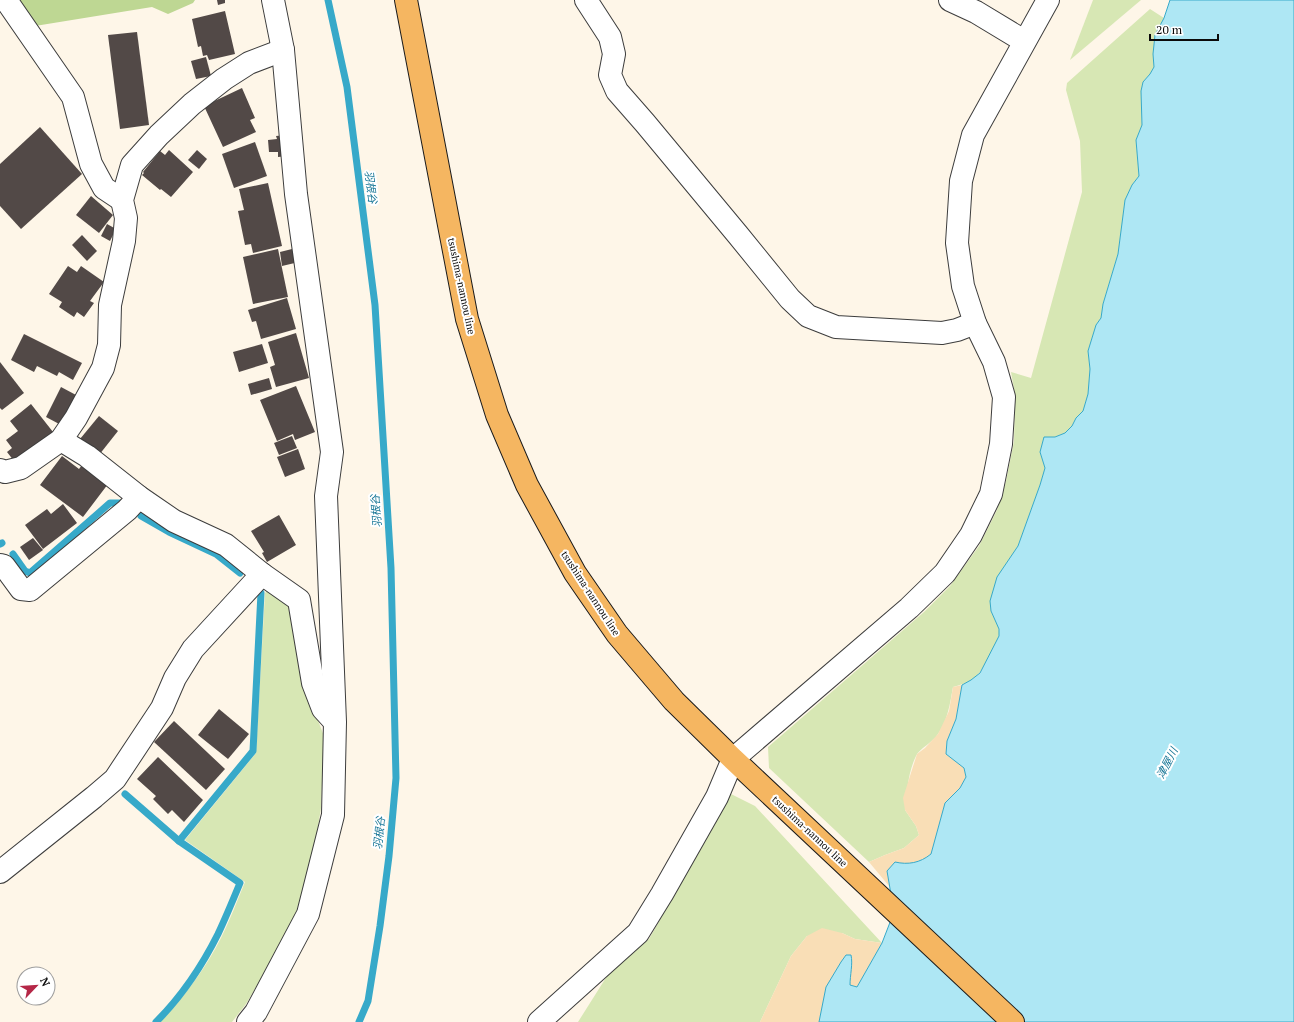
<svg xmlns="http://www.w3.org/2000/svg" width="1294" height="1022" font-family="'PT Serif','Noto Sans JP',serif">
	<style>
		.green { fill: #d7e7b4 }
		.forest { fill: #bed793 }
		.sand { fill: #f9deb6 }
		.water { fill: #aee7f4; stroke: #37a9c9 }
		.lines { fill: none; stroke-linecap: round; stroke-linejoin: round }
		.stream { stroke: #37a9c9; stroke-width: 7 }
		.building { fill: #524947 }
		.minor-casing { stroke: #3d3d3d; stroke-width: 24 }
		.major-casing { stroke: #1b1b1b; stroke-width: 24 }
		.minor { stroke: #fff; stroke-width: 22 }
		.major { stroke: #f5b661; stroke-width: 22 }
		.labels { text-anchor: middle; stroke-width: 4; stroke-linejoin: round; paint-order: stroke }
		.street-label { font-size: 10px; fill: #0a0a0a; stroke: #fff }
		.water-label { font-size: 11px; font-style: italic; fill: #187797; stroke: #fff }
	</style>
	<rect width="100%" height="100%" fill="#fef6e8"/>
	<g class="green">
		<path d="M 1093,0 L 1141,0 L 1070,60 Z"/>
		<path d="M 1150,9 L 1164,18 L 1155,35 L 1153,54 L 1154,67 L 1150,74 L 1143,82 L 1141,91 L 1142,125 L 1136,140 L 1139,176 L 1132,185 L 1125,200 L 1118,254 L 1103,304 L 1101,318 L 1096,325 L 1088,351 L 1090,369 L 1088,394 L 1083,411 L 1076,418 L 1072,426 L 1065,433 L 1055,437 L 1044,438 L 1040,452 L 1045,468 L 1040,485 L 1018,546 L 1007,563 L 991,611 C 993,617 999,624 999,631 C 1000,638 995,644 992,651 C 981,672 978,681 953,687 C 950,703 948,720 938,734 C 933,742 919,749 916,756 C 908,772 907,792 905,810 L 916,826 L 919,835 L 904,848 L 885,855 L 869,862 L 769,768 L 768,747 L 924,612 L 950,586 L 979,546 L 997,510 L 1006,481 L 1014,441 L 1015,395 L 1011,372 L 1031,378 L 1082,192 L 1080,141 L 1066,90 L 1067,83 Z"/>
		<path d="M 270,588 L 296,609 L 309,697 L 324,736 L 321,808 L 313,858 L 296,913 L 278,950 L 246,1004 L 232,1022 L 160,1022 C 183,998 206,968 221,938 C 230,920 237,901 245,882 L 185,840 L 256,753 L 265,593 Z"/>
		<path d="M 731,794 L 755,806 L 882,943 L 855,939 L 842,933 L 807,936 L 791,956 L 760,1022 L 578,1022 L 614,965 L 649,939 Z"/>
	</g>
	<path class="forest" d="M 16,0 L 195,0 L 193,3 L 168,14 L 152,7 L 35,26 Z"/>
	<g class="sand">
		<path d="M 962,685 L 956,719 L 947,741 L 946,753 L 964,768 L 966,777 L 960,788 L 945,803 L 931,854 C 922,862 913,862 903,865 C 898,866 893,869 887,871 L 889,886 L 869,862 L 885,855 L 904,848 L 919,835 L 916,826 L 905,810 L 903,798 L 917,754 L 925,748 L 938,734 L 949,711 L 953,687 Z"/>
		<path d="M 822,928 L 842,933 L 855,939 L 882,943 L 857,987 L 850,985 L 850,976 L 852,960 L 821,1014 L 819,1022 L 760,1022 L 791,956 L 807,936 Z"/>
	</g>
	<path class="water" d="M 1170,0 L 1294,0 L 1294,1022 L 819,1022 L 826,987 L 841,962 L 846,955 L 851,955 C 853,964 850,975 850,985 L 857,987 L 882,943 L 894,912 L 887,871 L 895,862 C 908,865 920,863 931,854 L 945,803 L 960,788 L 966,777 L 964,768 L 946,754 L 947,741 L 956,719 L 962,685 L 971,680 L 980,673 L 999,636 L 999,629 L 991,611 L 990,601 L 997,577 L 1018,546 L 1040,485 L 1045,468 L 1040,452 L 1044,437 L 1055,437 L 1065,433 L 1072,426 L 1076,418 L 1083,411 L 1088,394 L 1090,369 L 1088,351 L 1096,325 L 1101,318 L 1103,304 L 1118,254 L 1125,200 L 1132,185 L 1139,176 L 1136,140 L 1142,125 L 1141,91 L 1143,82 L 1150,74 L 1154,67 L 1153,54 L 1155,35 L 1164,18 Z"/>
	<g class="lines">
		<g class="stream">
			<path d="M 328,0 L 347,87 L 375,305 L 391,568 L 396,778 L 389,856 L 380,926 L 368,1001 L 359,1022"/>
			<path d="M 141,516 L 169,532 L 216,554 L 240,573"/>
			<path d="M 0,544 L 2,543"/>
			<path d="M 13,554 L 25,571 L 30,573 L 110,503 L 120,503"/>
			<path d="M 125,794 L 179,841"/>
			<path d="M 156,1022 C 181,997 202,966 218,934 C 226,917 233,900 240,883 L 179,841 L 253,751 L 261,593"/>
		</g>
	</g>
	<g class="building">
		<path d="M 217,0 L 225,0 L 225,3 L 218,5 Z"/>
		<path d="M 225,11 L 235,54 L 209,60 L 207,55 L 203,56 L 201,46 L 198,47 L 192,19 Z"/>
		<path d="M 137,32 L 149,125 L 120,129 L 108,35 Z"/>
		<path d="M 206,57 L 211,76 L 196,79 L 191,61 Z"/>
		<path d="M 242,88 L 255,118 L 250,120 L 256,132 L 223,147 L 204,106 Z"/>
		<path d="M 40,127 L 82,174 L 21,229 L 0,206 L 0,164 Z"/>
		<path d="M 286,135 L 288,156 L 278,157 L 278,152 L 269,152 L 268,140 L 277,139 L 276,136 Z"/>
		<path d="M 255,142 L 267,176 L 234,188 L 222,154 Z"/>
		<path d="M 169,150 L 193,172 L 171,197 L 161,189 L 160,190 L 142,175 L 144,173 L 143,172 L 160,151 L 165,155 Z"/>
		<path d="M 197,150 L 207,159 L 199,169 L 188,160 Z"/>
		<path d="M 268,183 L 282,246 L 253,253 L 251,244 L 245,245 L 238,211 L 244,210 L 239,189 Z"/>
		<path d="M 91,196 L 113,215 L 99,233 L 76,215 Z"/>
		<path d="M 107,224 L 116,229 L 110,241 L 101,236 Z"/>
		<path d="M 82,235 L 97,251 L 87,261 L 72,245 Z"/>
		<path d="M 296,248 L 299,262 L 282,266 L 280,252 Z"/>
		<path d="M 278,249 L 288,297 L 253,304 L 243,257 Z"/>
		<path d="M 68,266 L 77,272 L 81,266 L 104,282 L 90,301 L 94,303 L 84,317 L 77,312 L 74,317 L 59,307 L 62,302 L 49,294 Z"/>
		<path d="M 287,298 L 296,329 L 261,339 L 256,321 L 252,322 L 248,310 Z"/>
		<path d="M 296,333 L 309,378 L 276,387 L 270,367 L 275,365 L 268,342 Z"/>
		<path d="M 24,334 L 82,363 L 73,380 L 59,372 L 57,376 L 37,366 L 34,372 L 11,360 Z"/>
		<path d="M 262,344 L 268,363 L 239,372 L 233,352 Z"/>
		<path d="M 0,362 L 24,393 L 2,410 L 0,408 Z"/>
		<path d="M 269,378 L 272,389 L 251,395 L 248,384 Z"/>
		<path d="M 296,386 L 315,432 L 295,440 L 293,434 L 277,441 L 260,400 Z"/>
		<path d="M 61,387 L 76,395 L 61,425 L 46,417 Z"/>
		<path d="M 31,404 L 53,432 L 14,461 L 7,452 L 12,448 L 6,440 L 18,431 L 10,421 Z"/>
		<path d="M 99,416 L 118,431 L 99,455 L 80,439 Z"/>
		<path d="M 292,436 L 297,448 L 279,455 L 274,443 Z"/>
		<path d="M 298,449 L 305,469 L 285,477 L 277,457 Z"/>
		<path d="M 62,456 L 79,469 L 82,465 L 108,484 L 83,517 L 40,485 Z"/>
		<path d="M 63,504 L 77,523 L 43,549 L 25,525 L 47,509 L 51,514 Z"/>
		<path d="M 279,515 L 296,545 L 267,562 L 262,553 L 264,552 L 251,531 Z"/>
		<path d="M 33,538 L 43,550 L 29,560 L 20,547 Z"/>
		<path d="M 219,709 L 249,734 L 228,759 L 198,735 Z"/>
		<path d="M 174,721 L 225,769 L 206,790 L 154,742 Z"/>
		<path d="M 158,757 L 203,800 L 184,822 L 172,810 L 168,814 L 153,799 L 156,796 L 137,779 Z"/>
	</g>
	<g class="lines">
		<defs>
			<g id="minor">
				<path d="M 6,0 L 73,97 L 91,164 L 104,188 L 122,200"/>
				<path d="M 586,0 L 610,37 L 614,54 L 610,75 L 617,91 L 645,123 L 738,235 L 790,299 L 808,316 L 836,327 L 942,333 L 957,330 L 975,323"/>
				<path d="M 950,0 L 976,12 L 1024,41"/>
				<path d="M 61,440 L 87,456 L 139,497 L 174,521 L 226,545 L 262,574 L 299,600 L 313,683 L 323,709 L 334,721"/>
				<path d="M 0,470 L 5,472 L 21,468 L 61,440 L 76,418 L 103,368 L 109,345 L 110,305 L 124,241 L 126,218 L 122,200 L 132,165 L 159,135 L 192,104 L 224,79 L 249,63 L 283,50"/>
				<path d="M 0,565 L 4,566 L 21,589 L 30,590 L 127,510 L 139,497"/>
				<path d="M 0,872 L 94,797 L 115,779 L 162,708 L 175,678 L 193,649 L 262,574"/>
				<path d="M 248,1022 L 256,1012 L 308,914 L 333,815 L 335,722 L 326,496 L 332,452 L 296,194 L 283,50 L 273,0"/>
				<path d="M 539,1022 L 638,933 L 662,894 L 717,797 L 733,759 L 909,608 L 945,573 L 971,535 L 991,494 L 1001,444 L 1004,397 L 994,362 L 975,323 L 963,286 L 957,243 L 961,181 L 973,135 L 1048,0"/>
			</g>
			<path id="major" d="M 406,0 L 467,319 L 497,415 L 527,485 L 575,573 L 617,634 L 674,701 L 733,759 L 1013,1022"/>
		</defs>
		<use href="#minor" class="minor-casing"/>
		<use href="#major" class="major-casing"/>
		<use href="#minor" class="minor"/>
		<use href="#major" class="major"/>
	</g>
	<g class="labels">
		<g class="street-label">
			<text transform="translate(462 286) rotate(78)" y="4">tsushima-nannou line</text>
			<text transform="translate(591 593) rotate(57)" y="4">tsushima-nannou line</text>
			<text transform="translate(810 831) rotate(43)" y="4">tsushima-nannou line</text>
		</g>
		<g class="water-label">
			<text transform="translate(371 187) rotate(83)" y="4">羽根谷</text>
			<text transform="translate(376 511) rotate(-94)" y="4">羽根谷</text>
			<text transform="translate(1167 763) rotate(-63)" y="4">津屋川</text>
			<text transform="translate(379 833) rotate(-84)" y="4">羽根谷</text>
		</g>
	</g>
	<g transform="translate(36 986) rotate(65)"><circle r="19" fill="#ffffff" stroke="#9d9d9d"/>
	<path d="M0-3L7 15L0 10L-7 15Z" fill="#b52747"/>
	<text y="-6" font-size="11" font-weight="bold" text-anchor="middle" fill="#0a0a0a">N</text>
	</g>
	<path d="M1150 34v6h68v-6" fill="none" stroke="#0a0a0a" stroke-width="2"/>
	<text x="1156" y="34" font-size="12" fill="#0a0a0a" stroke="#ffffff" stroke-width="3" paint-order="stroke">20 m</text>
</svg>
